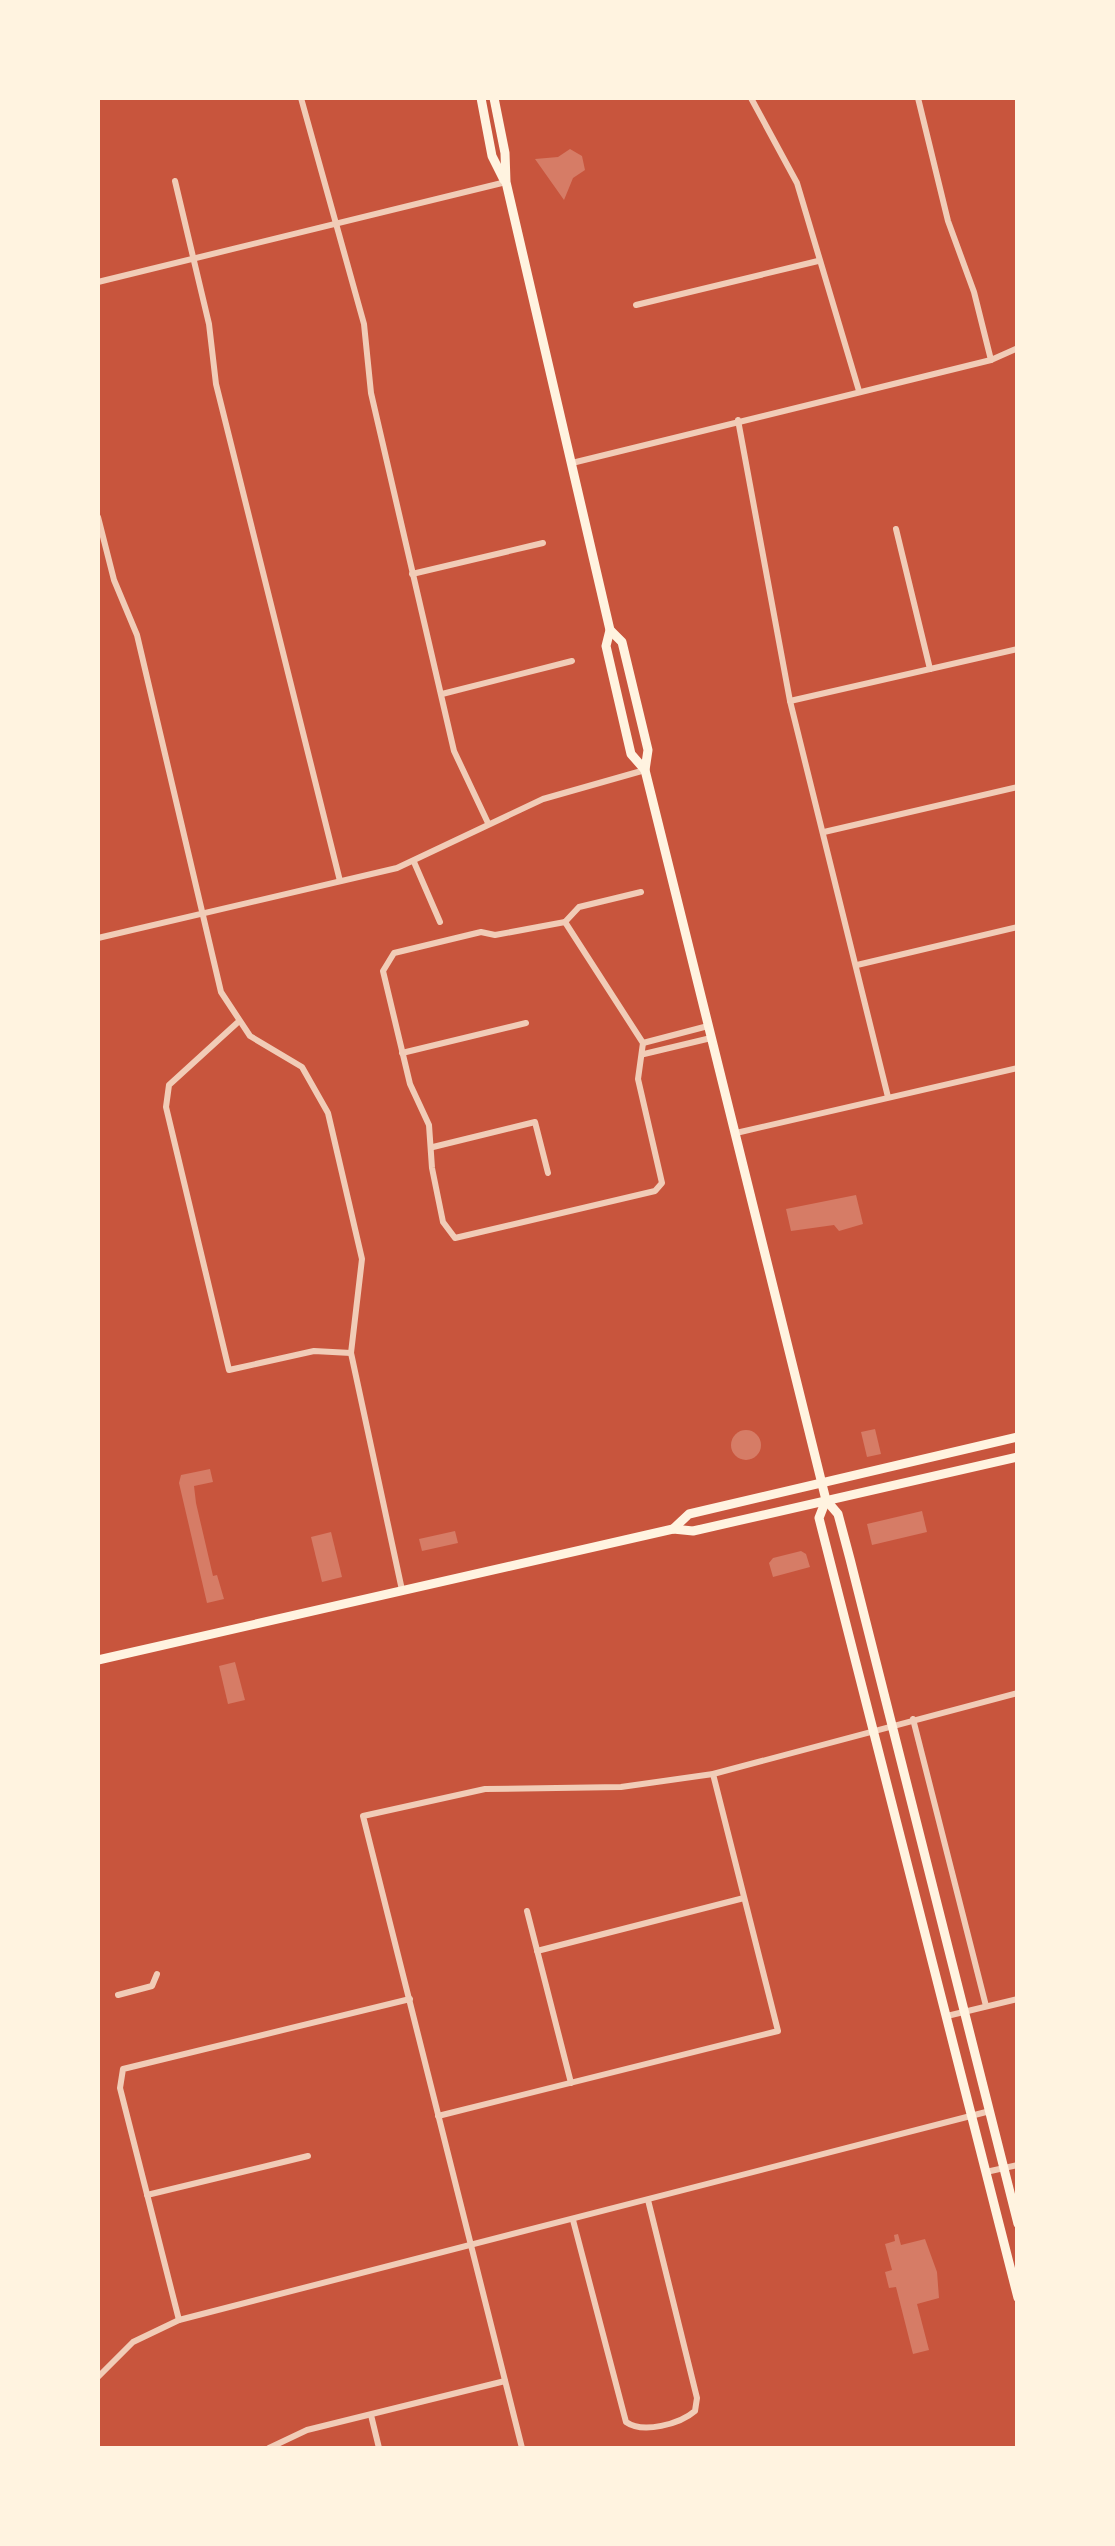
<svg xmlns="http://www.w3.org/2000/svg" width="1115" height="2546" font-family="'Source Sans 3',sans-serif">
	<style>
		.building { fill: #d67c66 }
		.lines { fill: none; stroke-linecap: round; stroke-linejoin: round }
		.minor { stroke: #f1ccb7; stroke-width: 6 }
		.primary { stroke: #fff3e0; stroke-width: 9 }
	</style>
	<rect width="100%" height="100%" fill="#c8553d"/>
	<g class="building">
		<path d="M 570,149 L 582,156 L 585,170 L 573,178 L 564,200 L 535,159 L 558,157 Z"/>
		<path d="M 856,1195 L 863,1224 L 839,1231 L 834,1225 L 791,1231 L 786,1209 Z"/>
		<path d="M 875,1429 L 881,1454 L 867,1457 L 861,1432 Z"/>
		<circle cx="746" cy="1445" r="15"/>
		<path d="M 210,1469 L 213,1482 L 194,1486 L 196,1503 L 213,1576 L 217,1575 L 224,1599 L 207,1603 L 179,1483 L 181,1475 Z"/>
		<path d="M 922,1511 L 927,1532 L 872,1545 L 867,1524 Z"/>
		<path d="M 455,1531 L 458,1543 L 422,1551 L 419,1539 Z"/>
		<path d="M 331,1532 L 342,1577 L 322,1582 L 311,1537 Z"/>
		<path d="M 801,1551 L 806,1554 L 810,1567 L 773,1577 L 769,1563 L 773,1558 Z"/>
		<path d="M 235,1662 L 245,1700 L 228,1704 L 219,1666 Z"/>
		<path d="M 898,2234 L 901,2245 L 925,2239 L 937,2272 L 939,2298 L 917,2304 L 929,2350 L 913,2354 L 896,2287 L 889,2288 L 885,2272 L 892,2270 L 885,2244 L 895,2241 L 894,2235 Z"/>
	</g>
	<g class="lines">
		<g class="minor">
			<path d="M 301,98 L 364,324 L 371,393 L 454,751 L 488,823"/>
			<path d="M 751,98 L 797,183 L 859,391"/>
			<path d="M 918,98 L 948,221 L 974,292 L 991,360"/>
			<path d="M 175,181 L 209,324 L 216,384 L 340,881"/>
			<path d="M 98,282 L 506,182"/>
			<path d="M 636,305 L 818,261"/>
			<path d="M 738,420 L 790,701 L 888,1097"/>
			<path d="M 572,463 L 991,360 L 1018,348"/>
			<path d="M 98,517 L 114,580 L 137,635 L 221,992 L 250,1036 L 302,1067 L 328,1113 L 362,1259 L 351,1353 L 402,1590"/>
			<path d="M 896,529 L 930,669"/>
			<path d="M 412,574 L 543,543"/>
			<path d="M 442,694 L 572,661"/>
			<path d="M 790,701 L 1018,649"/>
			<path d="M 824,832 L 1018,787"/>
			<path d="M 414,862 L 440,922"/>
			<path d="M 565,922 L 643,1043 L 638,1079 L 662,1183 L 655,1191 L 455,1238 L 443,1222 L 432,1168 L 429,1125 L 410,1084 L 383,971 L 394,953 L 481,932 L 495,935 Z"/>
			<path d="M 565,922 L 579,907 L 641,892"/>
			<path d="M 98,938 L 397,868 L 543,799 L 645,770"/>
			<path d="M 857,965 L 1018,927"/>
			<path d="M 237,1023 L 169,1085 L 166,1107 L 229,1370 L 314,1351 L 351,1353"/>
			<path d="M 643,1043 L 708,1026"/>
			<path d="M 402,1053 L 526,1023"/>
			<path d="M 644,1054 L 711,1038"/>
			<path d="M 736,1133 L 1018,1068"/>
			<path d="M 433,1147 L 535,1122 L 548,1173"/>
			<path d="M 913,1719 L 986,2006"/>
			<path d="M 527,1911 L 571,2083"/>
			<path d="M 537,1951 L 744,1898"/>
			<path d="M 118,1995 L 152,1986 L 157,1974"/>
			<path d="M 947,2016 L 1018,1999"/>
			<path d="M 438,2116 L 778,2031 L 713,1774"/>
			<path d="M 986,2172 L 1018,2165"/>
			<path d="M 147,2195 L 308,2156"/>
			<path d="M 573,2220 L 626,2422 C 643,2434 680,2424 695,2411 L 697,2398 L 648,2200"/>
			<path d="M 179,2320 L 120,2088 L 123,2069 L 410,1999"/>
			<path d="M 98,2377 L 133,2342 L 179,2320 L 990,2111"/>
			<path d="M 371,2415 L 379,2448"/>
			<path d="M 269,2448 L 307,2430 L 505,2381"/>
			<path d="M 522,2448 L 363,1816 L 485,1789 L 621,1787 L 713,1774 L 1018,1693"/>
		</g>
		<g class="primary">
			<path d="M 481,98 L 492,156 L 504,180"/>
			<path d="M 494,98 L 505,153 L 506,182 L 610,630 L 606,646 L 631,754 L 645,770"/>
			<path d="M 610,630 L 622,642 L 648,750 L 645,770 L 826,1500 L 838,1514 L 850,1559 L 1018,2224"/>
			<path d="M 826,1500 L 819,1518 L 1018,2298"/>
			<path d="M 673,1529 L 689,1514 L 1018,1437"/>
			<path d="M 98,1660 L 673,1529 L 693,1531 L 1018,1457"/>
		</g>
	</g>
	<rect width="1115" height="2546" fill="none" stroke="#fff3e0" stroke-width="200"/>
</svg>
